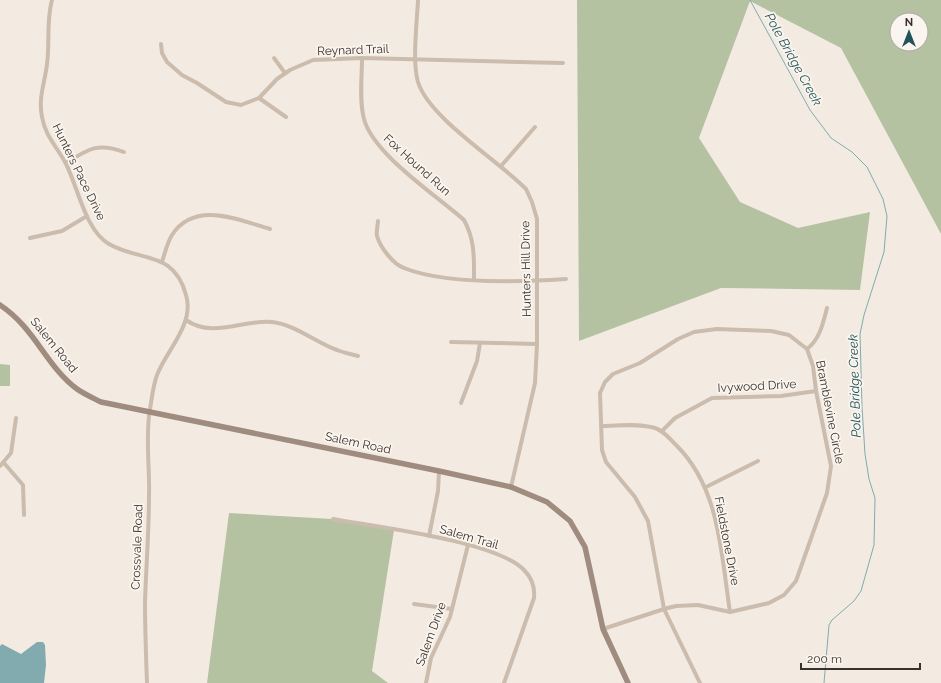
<svg xmlns="http://www.w3.org/2000/svg" width="941" height="683" font-family="Raleway,sans-serif">
	<style>
		.green { fill: #b5c2a2; fill-rule: evenodd }
		.water { fill: #81abaf }
		.lines { fill: none; stroke-linecap: round; stroke-linejoin: round }
		.stream { stroke: #81abaf; stroke-width: 1 }
		.street { stroke: #cbbcad; stroke-width: 4 }
		.secondary { stroke: #9f8c7f; stroke-width: 5.5 }
		.labels { text-anchor: middle; stroke-width: 3.5; stroke-linejoin: round; paint-order: stroke }
		.street-label { font-size: 12px; fill: #3a312c; stroke: #faf5ee }
		.water-label { font-size: 13px; font-style: italic; fill: #22535a; stroke: #faf5ee }
	</style>
	<rect width="100%" height="100%" fill="#f3ebe2"/>
	<g class="green">
		<path d="M 577,0 L 941,0 L 941,234 L 841,48 L 750,1 L 699,138 L 740,202 L 798,228 L 870,212 L 860,290 L 721,288 L 579,341 ZM 897,20 L 921,20 L 921,44 L 897,44 Z"/>
		<path d="M 0,364 L 10,365 L 10,386 L 0,386 Z"/>
		<path d="M 229,513 L 332,519 L 394,530 L 372,671 L 388,683 L 207,683 Z"/>
	</g>
	<path class="water" d="M 37,642 L 43,642 L 45,645 L 46,665 L 44,683 L 0,683 L 0,646 L 2,644 L 21,654 Z"/>
	<g class="lines">
		<path class="stream" d="M 750,0 L 810,110 L 831,138 L 852,152 L 867,167 L 883,199 L 887,216 L 884,252 L 864,315 L 860,334 L 862,407 L 865,454 L 869,479 L 875,498 L 874,545 L 861,591 L 854,601 L 832,620 L 829,625 L 824,683"/>
		<g class="street">
			<path d="M 52,0 C 46,21 50,43 47,64 C 45,82 38,98 42,117 C 45,136 58,148 66,164 C 78,187 85,230 109,244 C 140,262 174,250 186,295 C 195,324 166,351 157,375 C 153,386 152,398 150,409 C 145,434 150,470 149,496 C 149,532 146,568 145,603 C 145,630 146,656 147,683"/>
			<path d="M 418,0 C 417,22 412,62 418,82 C 429,118 499,161 526,189 L 532,202 L 537,219 L 537,344 L 535,383 L 511,487"/>
			<path d="M 161,44 L 162,53 L 167,62 L 182,75 L 197,83 L 226,102 L 241,105 L 259,98 L 277,79 L 290,70 L 313,60 L 362,58 L 563,63"/>
			<path d="M 274,58 L 285,73"/>
			<path d="M 362,58 C 362,78 359,100 364,119 C 373,154 436,195 464,220 C 475,240 474,258 474,279"/>
			<path d="M 259,98 L 286,117"/>
			<path d="M 66,163 C 88,149 98,142 124,152"/>
			<path d="M 501,166 L 535,127"/>
			<path d="M 378,221 C 378,225 376,231 377,236 C 380,247 393,264 404,268 C 446,285 520,282 566,279"/>
			<path d="M 30,238 L 62,231 L 87,216"/>
			<path d="M 162,262 C 165,253 167,243 172,235 C 195,200 238,220 270,229"/>
			<path d="M 186,320 C 213,339 243,319 272,322 C 294,324 317,343 337,350 C 344,353 351,354 358,356"/>
			<path d="M 451,342 L 537,344"/>
			<path d="M 807,349 C 820,339 823,323 827,308"/>
			<path d="M 461,403 L 477,361 L 480,343"/>
			<path d="M 601,426 C 618,426 639,423 655,428 C 664,431 670,439 676,445 C 720,488 721,554 730,612"/>
			<path d="M 662,431 L 675,418 L 712,398 L 781,396 L 816,391"/>
			<path d="M 4,463 L 23,485 L 24,515"/>
			<path d="M 0,466 L 11,453 L 16,418"/>
			<path d="M 706,487 L 758,461"/>
			<path d="M 333,519 C 376,527 496,541 524,570 C 532,578 535,588 534,598 L 504,683"/>
			<path d="M 429,536 L 438,491 L 439,471"/>
			<path d="M 414,604 L 452,609"/>
			<path d="M 603,629 L 664,609 L 676,606 L 698,605 L 730,612 L 769,603 L 784,595 L 796,581 L 827,493 L 831,466 L 816,391 L 813,366 L 807,349 L 789,335 L 771,331 L 717,329 L 694,332 L 678,339 L 640,363 L 613,374 L 605,382 L 600,393 L 602,450 L 606,462 L 635,497 L 648,521 L 664,609 L 700,683"/>
			<path d="M 426,683 L 431,658 L 450,617 L 468,545"/>
		</g>
		<path class="secondary" d="M 0,305 C 35,328 46,366 77,389 C 84,394 93,398 101,402 L 439,471 L 511,487 L 547,502 L 570,521 L 585,547 L 603,629 L 628,683"/>
	</g>
	<g class="labels">
		<g class="street-label">
			<text transform="translate(353 50) rotate(-2)" y="4">Reynard Trail</text>
			<text transform="translate(417 165) rotate(42)" y="4">Fox Hound Run</text>
			<text transform="translate(79 172) rotate(64)" y="4">Hunters Pace Drive</text>
			<text transform="translate(526 269) rotate(-91)" y="4">Hunters Hill Drive</text>
			<text transform="translate(54 345) rotate(51)" y="4">Salem Road</text>
			<text transform="translate(757 386) rotate(-3)" y="4">Ivywood Drive</text>
			<text transform="translate(830 412) rotate(79)" y="4">Bramblevine Circle</text>
			<text transform="translate(358 443) rotate(12)" y="4">Salem Road</text>
			<text transform="translate(469 537) rotate(16)" y="4">Salem Trail</text>
			<text transform="translate(727 541) rotate(79)" y="4">Fieldstone Drive</text>
			<text transform="translate(137 547) rotate(-88)" y="4">Crossvale Road</text>
			<text transform="translate(431 634) rotate(-70)" y="4">Salem Drive</text>
		</g>
		<g class="water-label">
			<text transform="translate(794 59) rotate(61)" y="5">Pole Bridge Creek</text>
			<text transform="translate(854 386) rotate(-92)" y="5">Pole Bridge Creek</text>
		</g>
	</g>
	<g transform="translate(909 32)"><circle r="19" fill="#faf5ee" stroke="#ada7a0"/>
	<path d="M0-3L7 15L0 10L-7 15Z" fill="#22535a"/>
	<text y="-6" font-size="11" font-weight="bold" text-anchor="middle" fill="#3a312c">N</text>
	</g>
	<path d="M801 663v6h119v-6" fill="none" stroke="#3a312c" stroke-width="2"/>
	<text x="807" y="663" font-size="12" fill="#3a312c" stroke="#faf5ee" stroke-width="3" paint-order="stroke">200 m</text>
</svg>
